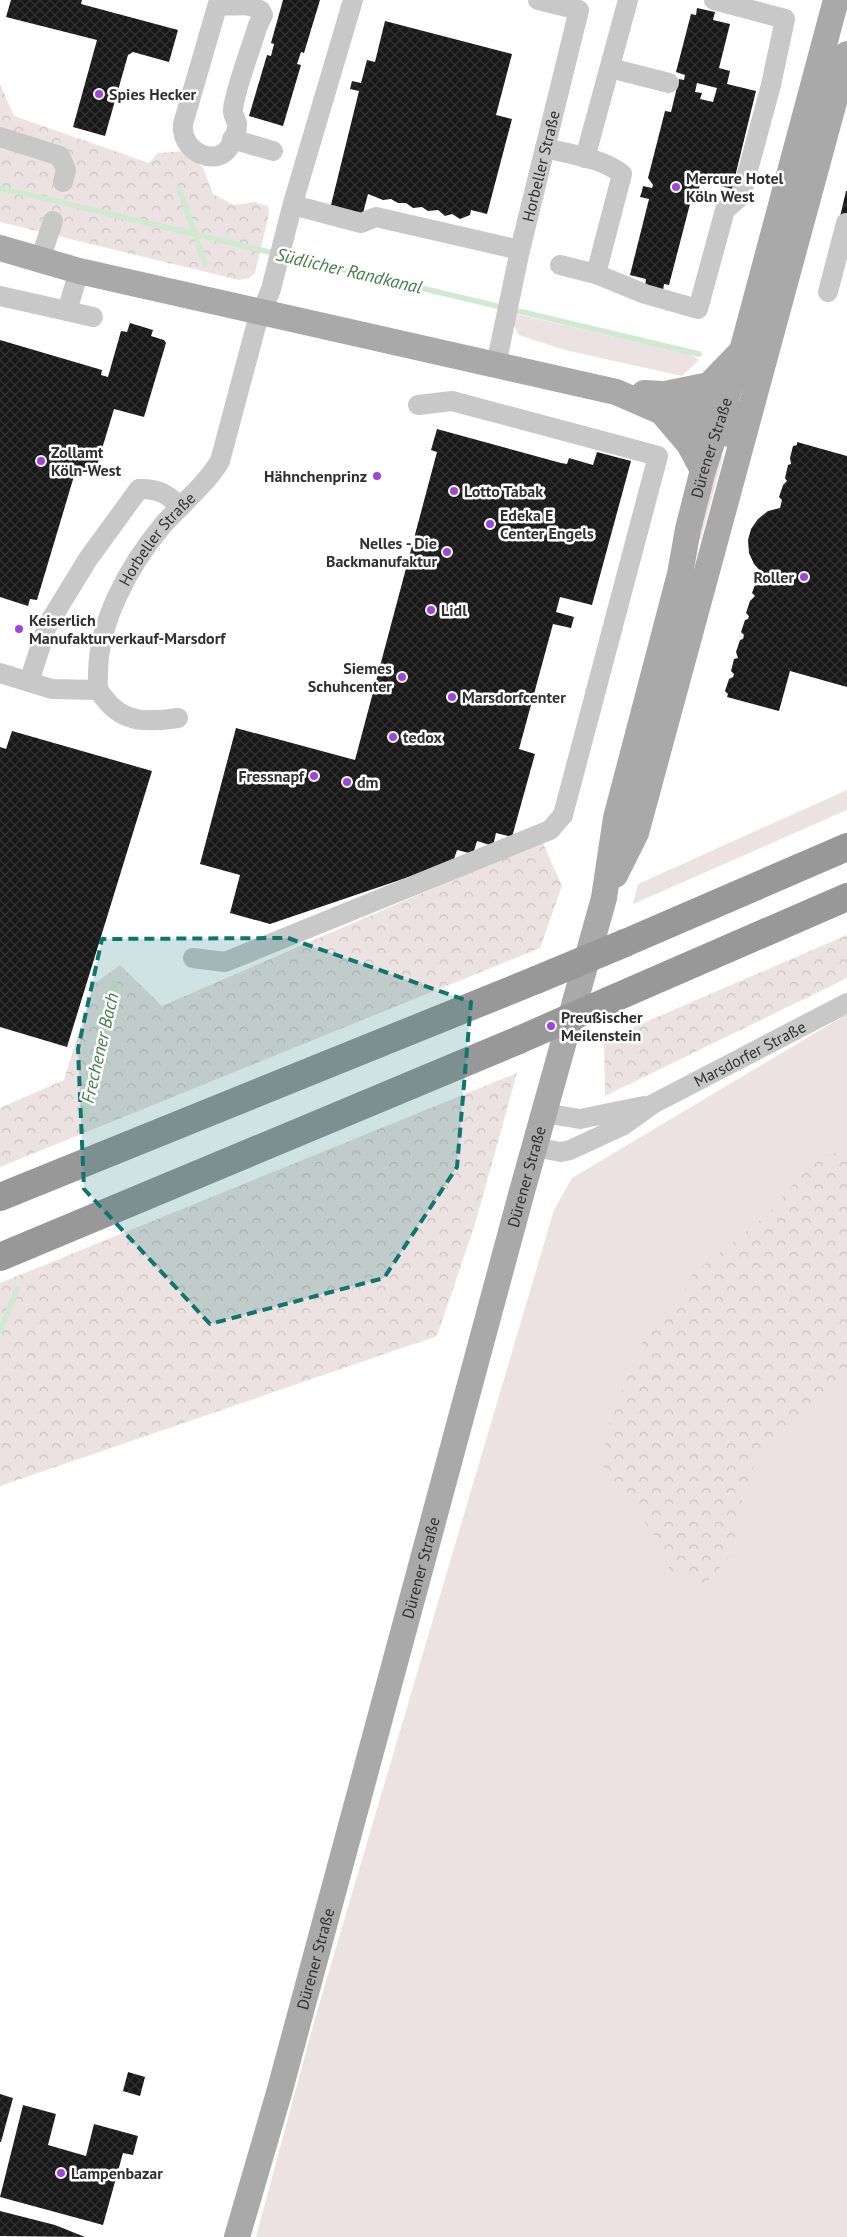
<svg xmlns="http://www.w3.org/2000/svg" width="847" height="2237" font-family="'PT Sans',sans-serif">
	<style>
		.green { fill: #ece2e1 }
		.forest { fill: url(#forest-crowns) }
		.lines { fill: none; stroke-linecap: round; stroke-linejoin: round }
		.stream { stroke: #cfead1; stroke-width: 5.5 }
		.building { fill: url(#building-cross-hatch); fill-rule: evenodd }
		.minor { stroke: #c8c8c8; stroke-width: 20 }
		.major { stroke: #a9a9a9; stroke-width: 26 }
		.highway { stroke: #989898; stroke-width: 28 }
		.highway-bridge { stroke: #989898; stroke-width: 28 }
		.marked { fill: #0f766e; fill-opacity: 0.2; stroke: #0f766e; stroke-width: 4; stroke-dasharray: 10 6; stroke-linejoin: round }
		.poi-dot { fill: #9e46d5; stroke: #fff; stroke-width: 2 }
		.labels { text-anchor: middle; stroke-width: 5; stroke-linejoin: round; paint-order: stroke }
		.poi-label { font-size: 16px; font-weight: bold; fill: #313131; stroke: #fff; text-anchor: start }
		.street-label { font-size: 16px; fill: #313131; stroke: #fff }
		.water-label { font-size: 18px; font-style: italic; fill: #418045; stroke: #fff }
	</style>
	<defs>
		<pattern id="forest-crowns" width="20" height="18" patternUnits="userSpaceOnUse" patternTransform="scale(1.25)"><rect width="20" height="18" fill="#ece2e1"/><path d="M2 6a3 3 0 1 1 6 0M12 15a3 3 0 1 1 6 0" fill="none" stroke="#cbc2c2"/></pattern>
		<pattern id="building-cross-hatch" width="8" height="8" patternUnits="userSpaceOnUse" patternTransform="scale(1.25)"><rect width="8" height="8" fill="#181818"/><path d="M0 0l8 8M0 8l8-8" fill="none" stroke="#313131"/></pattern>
	</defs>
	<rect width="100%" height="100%" fill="#fff"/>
	<g class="green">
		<path d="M 516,314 L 689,354 L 699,360 L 682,376 L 565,350 L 519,335 L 514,326 Z"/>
		<path d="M 717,454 L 723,456 L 701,539 L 698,540 Z"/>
		<path d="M 847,790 L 847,810 L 633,904 L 638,884 Z"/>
		<path d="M 847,1014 L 847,2237 L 256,2237 L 314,2022 L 554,1210 L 572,1178 Z"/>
	</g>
	<g class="forest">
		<path d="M 0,84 L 14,116 L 149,163 L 158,153 L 186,151 L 203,168 L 213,194 L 234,205 L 254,202 L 268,206 L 269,214 L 255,273 L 249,278 L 239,280 L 0,222 Z"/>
		<path d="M 542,841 L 562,886 L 540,948 L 0,1167 L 0,1108 L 64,1080 L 94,984 L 120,965 L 162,1006 Z"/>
		<path d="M 847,935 L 847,978 L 605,1096 L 604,1040 Z"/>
		<path d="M 517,1073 L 475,1224 L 437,1336 L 0,1486 L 0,1283 Z"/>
		<path d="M 847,1149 L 847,1384 L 827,1390 L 761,1446 L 742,1499 L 732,1553 L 706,1584 L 671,1575 L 664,1548 L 601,1464 L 611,1417 L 648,1330 L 678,1305 L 692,1275 L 771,1212 L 813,1159 Z"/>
	</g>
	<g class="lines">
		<g class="stream">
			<path d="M 0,188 L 699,354"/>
			<path d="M 179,188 L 205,264"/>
			<path d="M 85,1113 L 115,983"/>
			<path d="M 0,1331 L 17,1289"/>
		</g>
	</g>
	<g class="building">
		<path d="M 11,0 L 82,0 L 81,4 L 178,30 L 169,62 L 133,52 L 128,55 L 105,136 L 73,127 L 97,40 L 6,17 Z"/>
		<path d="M 283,0 L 320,0 L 304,53 L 301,52 L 297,64 L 301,65 L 283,126 L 249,116 L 267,55 L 271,56 L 274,44 L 271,43 Z"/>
		<path d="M 697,8 L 715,12 L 713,20 L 730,24 L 719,68 L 730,71 L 727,84 L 756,91 L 732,189 L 701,181 L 696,200 L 690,204 L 669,285 L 664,284 L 663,291 L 645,287 L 646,279 L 630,275 L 649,199 L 640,197 L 642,191 L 643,186 L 652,188 L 653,185 L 648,178 L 665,111 L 671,112 L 679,79 L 684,80 L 685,75 L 676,72 L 691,14 L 696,15 ZM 697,83 L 717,88 L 713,102 L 700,99 L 702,93 L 695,92 Z"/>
		<path d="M 385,21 L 512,54 L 496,115 L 512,119 L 487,214 L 471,210 L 470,215 L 460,219 L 452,214 L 445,216 L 438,210 L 428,211 L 422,207 L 413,208 L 406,203 L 398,203 L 391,199 L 383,200 L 368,194 L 362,217 L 330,209 L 359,91 L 350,89 L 352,81 L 361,83 L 367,60 L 375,62 Z"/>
		<path d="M 846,191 L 847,191 L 847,224 L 839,221 Z"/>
		<path d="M 130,323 L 153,330 L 151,336 L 164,340 L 166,343 L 144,417 L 114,409 L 95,472 L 77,466 L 37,600 L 30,599 L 28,606 L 0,597 L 0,340 L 102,370 L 101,375 L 108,377 L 121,331 L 127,332 Z"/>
		<path d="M 437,429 L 561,463 L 567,464 L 569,458 L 593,465 L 597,452 L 631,461 L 592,605 L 560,597 L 556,612 L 574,617 L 571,628 L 553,624 L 519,749 L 535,754 L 512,837 L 496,833 L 493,846 L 477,841 L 473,854 L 457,850 L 453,862 L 270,924 L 230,913 L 240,875 L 200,864 L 236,728 L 355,760 L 437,452 L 431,450 Z"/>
		<path d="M 797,442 L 847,456 L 847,687 L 790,671 L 779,711 L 727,697 L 728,694 L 725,691 L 729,679 L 733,677 L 734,674 L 731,671 L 734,659 L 738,658 L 736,652 L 740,640 L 743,639 L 744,635 L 741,632 L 745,620 L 748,619 L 749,616 L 746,613 L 750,601 L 755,596 L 752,593 L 756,582 L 759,581 L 762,573 L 754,564 L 749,553 L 748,540 L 751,529 L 758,519 L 768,511 L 780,508 L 782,500 L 779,497 L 783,485 L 787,481 L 785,478 L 788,465 L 791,464 L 790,458 L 793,446 L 797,445 Z"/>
		<path d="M 12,731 L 152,771 L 67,1047 L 0,1027 L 0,747 L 6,749 Z"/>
		<path d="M 128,2072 L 145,2077 L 140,2096 L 123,2091 Z"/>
		<path d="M 0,2094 L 13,2098 L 1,2142 L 0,2142 Z"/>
		<path d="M 23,2105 L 56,2114 L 48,2145 L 86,2156 L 94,2124 L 138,2136 L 133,2155 L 123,2153 L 103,2225 L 0,2197 Z"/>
		<path d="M 0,2211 L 55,2225 L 85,2237 L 0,2236 Z"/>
	</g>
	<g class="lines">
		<g class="minor">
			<path d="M 218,4 C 236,9 244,0 261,11 L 263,15 L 258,25 C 251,49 236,86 233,109 C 232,114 236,119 237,124 C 238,129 233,140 230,146 C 218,168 180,153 183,124 L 219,0"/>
			<path d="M 610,68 L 669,83"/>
			<path d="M 0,137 L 60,156 L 66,170 L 63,182"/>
			<path d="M 232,139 L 273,151"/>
			<path d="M 545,148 C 569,154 602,158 622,174 L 596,274 L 645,294 L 698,309 L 725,210 L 741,196 L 771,85 L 785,19 L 714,0"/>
			<path d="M 585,158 L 628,0"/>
			<path d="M 293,205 L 361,223 L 376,217 L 520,250"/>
			<path d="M 40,260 L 53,221"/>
			<path d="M 560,265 L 596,274"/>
			<path d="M 828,292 L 846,223"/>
			<path d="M 0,296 L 67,311 L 79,271"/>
			<path d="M 67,311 L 93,317"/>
			<path id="s1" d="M 496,365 L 520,250 L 579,10 L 538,0"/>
			<path d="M 0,673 L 52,689 L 99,690"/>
			<path d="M 29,682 L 47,626 L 88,559 L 139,489 C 158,488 167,494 181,507"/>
			<path id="s2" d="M 178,718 C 149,722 124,724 105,699 C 103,696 100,693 98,690 C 97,686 98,679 98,674 C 98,622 129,566 162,526 C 181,504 205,486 220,461 L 256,326 L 271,289 L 293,203 L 353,0"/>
			<path d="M 193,958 L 225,962 L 550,830 L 563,815 L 658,456 L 452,401 L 418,405"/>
			<path d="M 544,1113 L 580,1119 L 644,1106"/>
			<path id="s3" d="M 534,1147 L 561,1152 L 570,1150 L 622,1126 L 653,1104 L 847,1003"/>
		</g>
		<g class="major">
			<path d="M 0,248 L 79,271 L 616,392 L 660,411 L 732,435"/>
			<path d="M 644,393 L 663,394 L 740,414"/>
			<path d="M 670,393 L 709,385 L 738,355"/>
			<path d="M 661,411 L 689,444 L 703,470"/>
			<path d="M 615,875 L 636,833 L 847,54"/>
			<path id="s4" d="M 237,2237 L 279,2093 L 521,1195 L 604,898 L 616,818 L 680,574 L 688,529 L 703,470 L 742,351 L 836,0"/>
		</g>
		<g class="highway">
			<path d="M 625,943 L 847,847"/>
			<path d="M 610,1000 L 847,897"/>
			<path d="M 0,1197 L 536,980"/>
			<path d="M 0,1257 L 519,1040"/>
		</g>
		<g class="highway-bridge">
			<path d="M 536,980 L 625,943"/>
			<path d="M 519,1040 L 610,1000"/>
		</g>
	</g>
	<path class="marked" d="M 288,938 L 471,1002 L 457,1167 L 384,1278 L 210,1324 L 84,1189 L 78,1049 L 102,939 Z"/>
	<g class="poi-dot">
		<circle cx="99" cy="94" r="5"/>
		<circle cx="676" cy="187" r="5"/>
		<circle cx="41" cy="461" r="5"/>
		<circle cx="377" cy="476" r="5"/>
		<circle cx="454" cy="491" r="5"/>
		<circle cx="490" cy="524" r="5"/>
		<circle cx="447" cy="552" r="5"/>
		<circle cx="804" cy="577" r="5"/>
		<circle cx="431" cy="610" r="5"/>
		<circle cx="19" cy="629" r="5"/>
		<circle cx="402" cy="677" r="5"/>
		<circle cx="452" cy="697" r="5"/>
		<circle cx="393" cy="737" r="5"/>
		<circle cx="314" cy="776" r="5"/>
		<circle cx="347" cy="782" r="5"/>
		<circle cx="551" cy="1026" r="5"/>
		<circle cx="61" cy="2173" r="5"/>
	</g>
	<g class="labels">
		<g class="poi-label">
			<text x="109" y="100">Spies Hecker</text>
			<text x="686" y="184">Mercure Hotel<tspan x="686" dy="18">Köln West</tspan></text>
			<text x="51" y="458">Zollamt<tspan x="51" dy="18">Köln-West</tspan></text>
			<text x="367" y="482" text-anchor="end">Hähnchenprinz</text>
			<text x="464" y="497">Lotto Tabak</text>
			<text x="500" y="521">Edeka E<tspan x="500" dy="18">Center Engels</tspan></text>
			<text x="437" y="549" text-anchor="end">Nelles - Die<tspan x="437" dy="18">Backmanufaktur</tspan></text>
			<text x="794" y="583" text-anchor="end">Roller</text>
			<text x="441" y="616">Lidl</text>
			<text x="29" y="626">Keiserlich<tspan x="29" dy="18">Manufakturverkauf-Marsdorf</tspan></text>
			<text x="392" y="674" text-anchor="end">Siemes<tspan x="392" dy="18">Schuhcenter</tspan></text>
			<text x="462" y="703">Marsdorfcenter</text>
			<text x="403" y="743">tedox</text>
			<text x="304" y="782" text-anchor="end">Fressnapf</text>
			<text x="357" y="788">dm</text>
			<text x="561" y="1023">Preußischer<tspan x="561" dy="18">Meilenstein</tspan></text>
			<text x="71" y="2179">Lampenbazar</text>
		</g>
		<g class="street-label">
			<text dy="6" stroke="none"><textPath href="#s1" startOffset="204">Horbeller Straße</textPath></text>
			<text dy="6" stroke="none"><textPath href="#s4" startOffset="1852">Dürener Straße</textPath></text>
			<text dy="6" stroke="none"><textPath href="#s2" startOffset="258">Horbeller Straße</textPath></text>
			<text dy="6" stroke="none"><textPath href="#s3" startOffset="241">Marsdorfer Straße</textPath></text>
			<text dy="6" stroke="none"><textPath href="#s4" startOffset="1099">Dürener Straße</textPath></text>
			<text dy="6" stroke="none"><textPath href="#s4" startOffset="694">Dürener Straße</textPath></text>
			<text dy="6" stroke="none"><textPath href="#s4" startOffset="289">Dürener Straße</textPath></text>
		</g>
		<g class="water-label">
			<text transform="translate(349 271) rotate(13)" y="6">Südlicher Randkanal</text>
			<text transform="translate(100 1048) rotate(-77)" y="6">Frechener Bach</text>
		</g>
	</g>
</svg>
